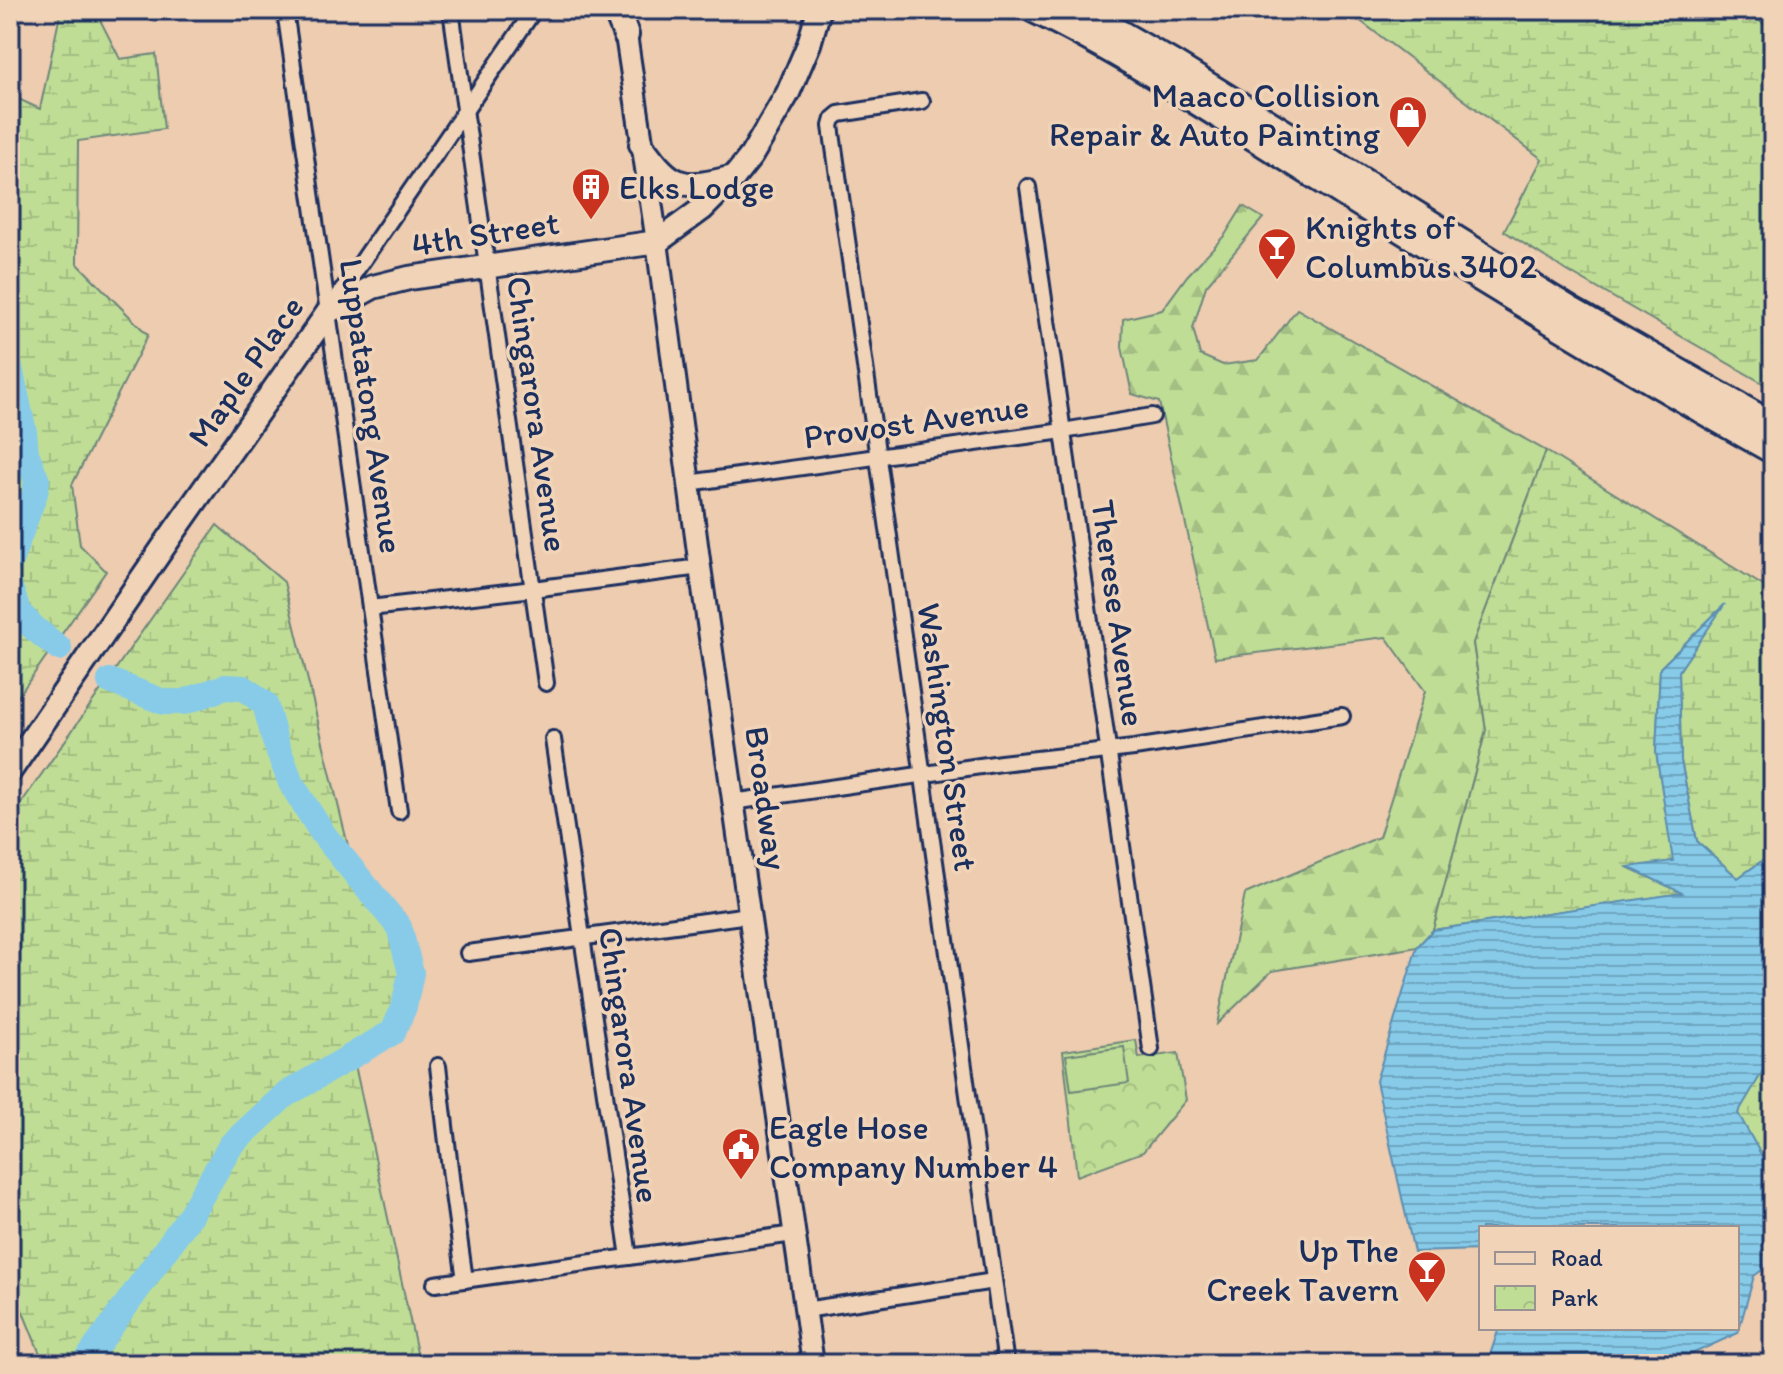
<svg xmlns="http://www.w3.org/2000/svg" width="1783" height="1374" font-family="Itim,sans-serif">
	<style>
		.forest { fill: url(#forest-firs); stroke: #6d867a; stroke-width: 2 }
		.wetland { fill: url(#wetland-marsh); stroke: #6d867a; stroke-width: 2 }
		.park { fill: url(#park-crowns); stroke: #6d867a; stroke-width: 2 }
		.pitch { fill: #bfdd95; stroke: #6d867a; stroke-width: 2 }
		.water { fill: url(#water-rules); stroke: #5c8db1; stroke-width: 2 }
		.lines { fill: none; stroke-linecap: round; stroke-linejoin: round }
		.river { stroke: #87cbe9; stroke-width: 26 }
		.minor-casing { stroke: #1b2f5e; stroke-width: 20 }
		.secondary-casing { stroke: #1b2f5e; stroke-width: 26 }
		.primary-casing { stroke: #1b2f5e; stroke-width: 28 }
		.trunk-casing { stroke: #1b2f5e; stroke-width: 30 }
		.minor { stroke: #f1d4b7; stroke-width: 14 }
		.secondary { stroke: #f1d4b7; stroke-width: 20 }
		.primary { stroke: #f1d4b7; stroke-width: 22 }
		.trunk { stroke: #f1d4b7; stroke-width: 24 }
		.labels { text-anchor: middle; stroke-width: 7; stroke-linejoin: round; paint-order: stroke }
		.poi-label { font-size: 34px; fill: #1b2f5e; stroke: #f1d4b7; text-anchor: start }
		.street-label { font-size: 34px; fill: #1b2f5e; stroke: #f1d4b7 }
	</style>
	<defs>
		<pattern id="forest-firs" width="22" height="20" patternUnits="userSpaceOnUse" patternTransform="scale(2)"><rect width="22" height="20" fill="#bfdd95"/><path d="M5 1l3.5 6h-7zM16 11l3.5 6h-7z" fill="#a4be83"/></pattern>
		<pattern id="wetland-marsh" width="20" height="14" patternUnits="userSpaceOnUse" patternTransform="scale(2)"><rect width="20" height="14" fill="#bfdd95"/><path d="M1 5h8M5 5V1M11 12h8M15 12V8" fill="none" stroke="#a4be83"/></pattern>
		<pattern id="park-crowns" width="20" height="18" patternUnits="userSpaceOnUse" patternTransform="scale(2)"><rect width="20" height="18" fill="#bfdd95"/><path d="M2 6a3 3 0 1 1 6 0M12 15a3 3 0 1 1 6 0" fill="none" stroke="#a4be83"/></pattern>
		<pattern id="water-rules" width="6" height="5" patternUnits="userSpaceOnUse" patternTransform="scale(2)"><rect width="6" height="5" fill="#87cbe9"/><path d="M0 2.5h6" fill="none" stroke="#6ea5c0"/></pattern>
	</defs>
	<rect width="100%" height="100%" fill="#edccaf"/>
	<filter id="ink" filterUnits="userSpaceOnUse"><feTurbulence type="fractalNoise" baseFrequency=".0125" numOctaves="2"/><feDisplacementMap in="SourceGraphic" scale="16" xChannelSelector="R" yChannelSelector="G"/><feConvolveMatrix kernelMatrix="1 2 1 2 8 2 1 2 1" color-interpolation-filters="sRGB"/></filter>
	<g filter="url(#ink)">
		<path class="forest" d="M 1243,206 L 1263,218 L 1206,286 L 1193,328 L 1200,355 L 1223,365 L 1258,360 L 1297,309 L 1546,451 L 1473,643 L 1486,730 L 1433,930 L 1417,947 L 1272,971 L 1217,1024 L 1245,894 L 1379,837 L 1425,691 L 1386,637 L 1215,658 L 1159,402 L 1132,394 L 1122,347 L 1123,319 L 1162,310 L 1187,276 L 1225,235 Z"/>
		<g class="wetland">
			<path d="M 61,10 L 95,10 L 120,59 L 156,54 L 164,129 L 78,141 L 77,263 L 148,335 L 72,485 L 80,545 L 106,571 L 10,708 L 10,95 L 40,109 Z"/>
			<path d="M 1346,10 L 1742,10 L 1773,30 L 1773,389 L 1562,268 L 1504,231 L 1542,159 Z"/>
			<path d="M 1546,451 L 1773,592 L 1773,853 L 1738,878 L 1697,841 L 1681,761 L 1679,671 L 1721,608 L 1660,668 L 1656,752 L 1674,861 L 1629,868 L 1684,893 L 1433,930 L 1486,730 L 1473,643 Z"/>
			<path d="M 217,525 L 284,582 L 351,858 L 404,914 L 419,976 L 403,1030 L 355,1065 L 419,1362 L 422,1364 L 44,1364 L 10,1280 L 10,819 Z"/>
			<path d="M 1773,1054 L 1773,1176 L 1737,1113 Z"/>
		</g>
		<path class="park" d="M 1136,1040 L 1139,1058 L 1178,1053 L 1186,1100 L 1143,1152 L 1077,1176 L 1063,1051 Z"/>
		<path class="pitch" d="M 1124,1047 L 1129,1083 L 1071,1091 L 1066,1055 Z"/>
		<path class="water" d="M 1725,604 L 1679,671 L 1681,761 L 1697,841 L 1738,878 L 1773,853 L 1773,1054 L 1738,1113 L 1773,1176 L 1773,1262 L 1754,1276 L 1738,1333 L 1670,1364 L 1487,1364 L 1499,1328 L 1737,1328 L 1737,1228 L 1481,1228 L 1481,1250 L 1414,1252 L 1376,1081 L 1417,947 L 1433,930 L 1682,893 L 1628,867 L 1673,861 L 1656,752 L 1660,668 Z"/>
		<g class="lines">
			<g class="river">
				<path d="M 10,368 L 24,432 L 26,453 L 37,481 L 35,493 L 10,561"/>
				<path d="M 10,588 L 19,613 L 35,629 L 59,648"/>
				<path d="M 84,1364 L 189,1217 L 231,1145 L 285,1095 L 393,1032 L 404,1007 L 411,973 L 399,927 L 323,834 L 291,783 L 275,741 L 265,704 L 244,688 L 225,687 L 184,702 L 164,702 L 110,681"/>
			</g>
			<defs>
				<g id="minor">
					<path d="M 285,10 L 399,811"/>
					<path d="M 451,10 L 546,683"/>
					<path d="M 922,101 L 839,114 L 833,119 L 831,126 L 1006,1364"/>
					<path d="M 1028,187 L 1151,1049"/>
					<path d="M 331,307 L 534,10"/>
					<path d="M 688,483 L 1063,431 L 1152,416"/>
					<path d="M 370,608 L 533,589 L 700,567"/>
					<path d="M 553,739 L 629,1257"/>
					<path d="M 733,802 L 1001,763 L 1134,748 L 1342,716"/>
					<path d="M 468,953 L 749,915"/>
					<path d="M 438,1066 L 453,1194 L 465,1280"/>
					<path d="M 435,1284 L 794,1234"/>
					<path d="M 805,1310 L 994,1281"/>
				</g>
				<path id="secondary" d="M 626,35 L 657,242 L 700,567 L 813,1364"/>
				<g id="primary">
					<path d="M 641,144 C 673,189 682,190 734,177"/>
					<path d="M 10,771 L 173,533 L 329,311 L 373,287 L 409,278 L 657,242 L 702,209 L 735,176 L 751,156 L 788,93 L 809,44 L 819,10"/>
				</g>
				<g id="trunk">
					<path d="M 616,10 L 626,35"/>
					<path d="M 1034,10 C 1137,60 1233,126 1331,186 C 1476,277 1623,367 1773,451"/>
					<path d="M 1080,10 L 1174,64 L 1571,310 L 1773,425"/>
				</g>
			</defs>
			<use href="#minor" class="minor-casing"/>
			<use href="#secondary" class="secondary-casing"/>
			<use href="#primary" class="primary-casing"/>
			<use href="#trunk" class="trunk-casing"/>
			<use href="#minor" class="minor"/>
			<use href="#secondary" class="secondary"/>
			<use href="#primary" class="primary"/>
			<use href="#trunk" class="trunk"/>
		</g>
	</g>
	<defs>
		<symbol id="shop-pin" viewBox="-11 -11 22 30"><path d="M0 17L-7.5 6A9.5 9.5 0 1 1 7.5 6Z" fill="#c8321e" stroke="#f1d4b7"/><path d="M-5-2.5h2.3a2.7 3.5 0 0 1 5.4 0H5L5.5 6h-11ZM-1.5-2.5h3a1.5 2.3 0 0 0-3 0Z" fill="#fff"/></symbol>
		<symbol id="building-pin" viewBox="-11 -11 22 30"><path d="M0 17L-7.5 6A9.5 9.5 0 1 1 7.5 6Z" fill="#c8321e" stroke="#f1d4b7"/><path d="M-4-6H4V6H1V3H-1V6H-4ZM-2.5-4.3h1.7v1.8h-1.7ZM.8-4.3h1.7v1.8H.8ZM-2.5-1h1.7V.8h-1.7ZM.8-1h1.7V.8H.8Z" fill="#fff"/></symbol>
		<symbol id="bar-pin" viewBox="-11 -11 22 30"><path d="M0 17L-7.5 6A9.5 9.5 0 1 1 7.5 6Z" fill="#c8321e" stroke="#f1d4b7"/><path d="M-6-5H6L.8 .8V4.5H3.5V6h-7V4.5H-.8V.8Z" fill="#fff"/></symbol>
		<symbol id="civic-pin" viewBox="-11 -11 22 30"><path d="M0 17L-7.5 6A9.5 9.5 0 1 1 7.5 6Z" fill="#c8321e" stroke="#f1d4b7"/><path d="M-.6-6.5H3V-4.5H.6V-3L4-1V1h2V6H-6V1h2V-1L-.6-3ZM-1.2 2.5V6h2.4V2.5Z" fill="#fff"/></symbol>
	</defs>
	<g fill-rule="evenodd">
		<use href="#shop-pin" x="1386" y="93" width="44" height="60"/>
		<use href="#building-pin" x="569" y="165" width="44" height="60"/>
		<use href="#bar-pin" x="1255" y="225" width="44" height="60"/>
		<use href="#civic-pin" x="719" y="1125" width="44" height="60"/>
		<use href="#bar-pin" x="1405" y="1248" width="44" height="60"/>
	</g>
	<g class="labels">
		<g class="poi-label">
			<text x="1380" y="107" text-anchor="end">Maaco Collision<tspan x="1380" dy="39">Repair &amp; Auto Painting</tspan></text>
			<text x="619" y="199">Elks Lodge</text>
			<text x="1305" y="239">Knights of<tspan x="1305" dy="39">Columbus 3402</tspan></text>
			<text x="769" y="1139">Eagle Hose<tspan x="769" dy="39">Company Number 4</tspan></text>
			<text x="1399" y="1262" text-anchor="end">Up The<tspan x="1399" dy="39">Creek Tavern</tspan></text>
		</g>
		<g class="street-label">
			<text transform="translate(485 233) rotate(-9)" y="12">4th Street</text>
			<text transform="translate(245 371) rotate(-55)" y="12">Maple Place</text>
			<text transform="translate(372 406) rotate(82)" y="12">Luppatatong Avenue</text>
			<text transform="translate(538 414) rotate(82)" y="12">Chingarora Avenue</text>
			<text transform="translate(916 421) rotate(-8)" y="12">Provost Avenue</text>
			<text transform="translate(1119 613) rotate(82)" y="12">Therese Avenue</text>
			<text transform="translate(948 737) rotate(82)" y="12">Washington Street</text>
			<text transform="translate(767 798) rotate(82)" y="12">Broadway</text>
			<text transform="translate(630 1065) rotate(82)" y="12">Chingarora Avenue</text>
		</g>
	</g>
	<rect width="1783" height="1374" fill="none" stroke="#f1d4b7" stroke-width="40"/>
	<rect x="20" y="20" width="1743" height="1334" fill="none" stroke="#1b2f5e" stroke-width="3" filter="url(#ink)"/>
	<rect x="1479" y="1226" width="260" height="104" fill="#f1d4b7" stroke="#9b9293" stroke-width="2"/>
	<rect x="1495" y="1252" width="40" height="12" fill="#f1d4b7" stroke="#9b9293" stroke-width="2"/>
	<text x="1551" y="1266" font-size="24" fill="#1b2f5e">Road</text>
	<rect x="1495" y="1286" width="40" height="24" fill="url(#park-crowns)" stroke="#9b9293" stroke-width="2"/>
	<text x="1551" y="1306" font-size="24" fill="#1b2f5e">Park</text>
</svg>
